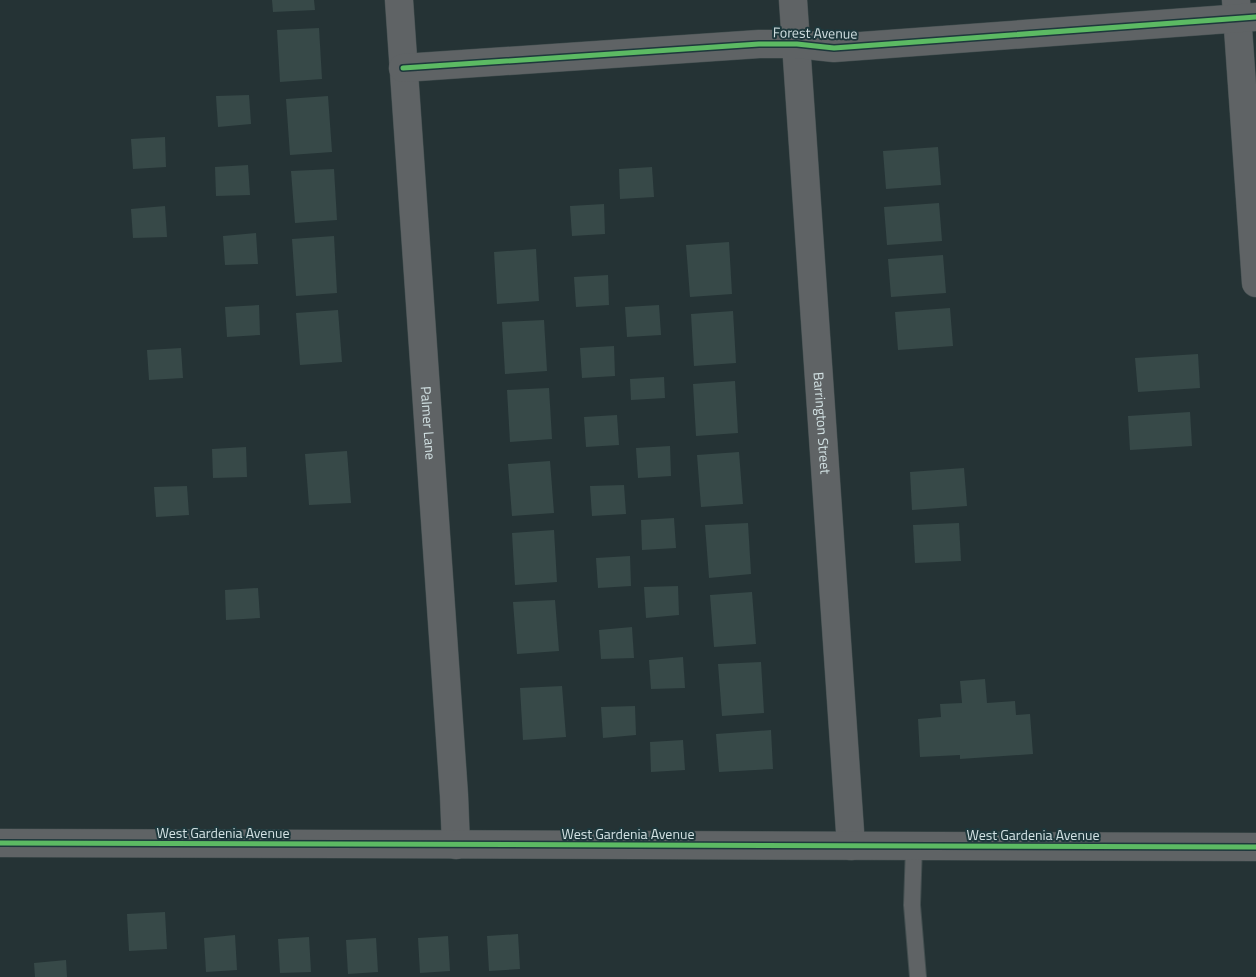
<svg xmlns="http://www.w3.org/2000/svg" width="1256" height="977" font-family="'Titillium Web',sans-serif">
	<style>
		.building { fill: #374948 }
		.lines { fill: none; stroke-linecap: round; stroke-linejoin: round }
		.service-casing { stroke: #424e4f; stroke-width: 18 }
		.minor-casing { stroke: #424e4f; stroke-width: 29 }
		.tertiary-casing { stroke: #424e4f; stroke-width: 29 }
		.service { stroke: #5f6365; stroke-width: 16 }
		.minor { stroke: #5f6365; stroke-width: 28 }
		.tertiary { stroke: #5f6365; stroke-width: 28 }
		.cycleway-casing { stroke: #1e383c; stroke-width: 8 }
		.cycleway { stroke: #5cba63; stroke-width: 5 }
		.labels { text-anchor: middle; stroke-width: 4; stroke-linejoin: round; paint-order: stroke }
		.street-label { font-size: 14px; fill: #d2e1e3; stroke: #1e383c }
	</style>
	<rect width="100%" height="100%" fill="#253335"/>
	<g class="building">
		<path d="M 272,0 L 314,0 L 315,10 L 273,12 Z"/>
		<path d="M 319,28 L 322,79 L 280,82 L 277,30 Z"/>
		<path d="M 249,95 L 251,124 L 218,127 L 216,96 Z"/>
		<path d="M 328,96 L 332,152 L 290,155 L 286,99 Z"/>
		<path d="M 165,137 L 166,167 L 133,169 L 131,139 Z"/>
		<path d="M 938,147 L 941,185 L 886,189 L 883,151 Z"/>
		<path d="M 248,165 L 250,195 L 216,196 L 215,167 Z"/>
		<path d="M 652,167 L 654,197 L 620,199 L 619,169 Z"/>
		<path d="M 334,169 L 337,220 L 295,223 L 291,171 Z"/>
		<path d="M 939,203 L 942,241 L 887,245 L 884,207 Z"/>
		<path d="M 604,204 L 605,234 L 572,236 L 570,206 Z"/>
		<path d="M 165,206 L 167,237 L 133,238 L 131,209 Z"/>
		<path d="M 256,233 L 258,264 L 225,265 L 223,236 Z"/>
		<path d="M 334,236 L 337,293 L 296,296 L 292,239 Z"/>
		<path d="M 729,242 L 732,294 L 690,297 L 686,245 Z"/>
		<path d="M 536,249 L 539,301 L 497,304 L 494,252 Z"/>
		<path d="M 943,255 L 946,293 L 891,297 L 888,259 Z"/>
		<path d="M 608,275 L 609,305 L 576,307 L 574,277 Z"/>
		<path d="M 259,305 L 260,335 L 227,337 L 225,307 Z"/>
		<path d="M 659,305 L 661,335 L 627,337 L 625,307 Z"/>
		<path d="M 950,308 L 953,346 L 898,350 L 895,312 Z"/>
		<path d="M 338,310 L 342,362 L 300,365 L 296,313 Z"/>
		<path d="M 733,311 L 736,363 L 694,366 L 691,314 Z"/>
		<path d="M 544,320 L 547,371 L 505,374 L 502,322 Z"/>
		<path d="M 614,346 L 615,376 L 582,378 L 580,348 Z"/>
		<path d="M 181,348 L 183,378 L 149,380 L 147,350 Z"/>
		<path d="M 1198,354 L 1200,388 L 1138,392 L 1135,358 Z"/>
		<path d="M 664,377 L 665,398 L 631,400 L 630,379 Z"/>
		<path d="M 735,381 L 738,433 L 696,436 L 693,384 Z"/>
		<path d="M 549,388 L 552,439 L 510,442 L 507,390 Z"/>
		<path d="M 1190,412 L 1192,446 L 1130,450 L 1128,416 Z"/>
		<path d="M 617,415 L 619,445 L 586,447 L 584,417 Z"/>
		<path d="M 670,446 L 671,476 L 638,478 L 636,448 Z"/>
		<path d="M 246,447 L 247,477 L 213,478 L 212,449 Z"/>
		<path d="M 347,451 L 351,503 L 309,505 L 305,454 Z"/>
		<path d="M 739,452 L 743,504 L 701,507 L 697,455 Z"/>
		<path d="M 550,461 L 554,513 L 512,516 L 508,464 Z"/>
		<path d="M 964,468 L 967,506 L 912,510 L 910,472 Z"/>
		<path d="M 624,485 L 626,514 L 592,516 L 590,486 Z"/>
		<path d="M 187,486 L 189,515 L 156,517 L 154,487 Z"/>
		<path d="M 674,518 L 676,548 L 642,550 L 641,520 Z"/>
		<path d="M 748,523 L 751,574 L 709,578 L 705,525 Z"/>
		<path d="M 959,523 L 961,561 L 915,563 L 913,525 Z"/>
		<path d="M 554,530 L 557,582 L 515,585 L 512,533 Z"/>
		<path d="M 630,556 L 631,586 L 598,588 L 596,558 Z"/>
		<path d="M 678,586 L 679,615 L 646,618 L 644,587 Z"/>
		<path d="M 258,588 L 260,618 L 226,620 L 225,590 Z"/>
		<path d="M 752,592 L 756,644 L 714,647 L 710,595 Z"/>
		<path d="M 555,600 L 559,651 L 517,654 L 513,602 Z"/>
		<path d="M 632,627 L 634,658 L 601,659 L 599,630 Z"/>
		<path d="M 683,657 L 685,688 L 651,689 L 649,660 Z"/>
		<path d="M 761,662 L 764,713 L 722,716 L 718,664 Z"/>
		<path d="M 985,679 L 987,703 L 1015,701 L 1016,715 L 1030,714 L 1033,754 L 960,759 L 960,755 L 920,757 L 918,719 L 941,717 L 940,704 L 962,703 L 960,681 Z"/>
		<path d="M 562,686 L 566,737 L 523,740 L 520,688 Z"/>
		<path d="M 635,706 L 636,735 L 603,738 L 601,707 Z"/>
		<path d="M 771,730 L 773,769 L 719,772 L 716,734 Z"/>
		<path d="M 683,740 L 685,770 L 651,772 L 650,742 Z"/>
		<path d="M 165,912 L 167,949 L 129,951 L 127,914 Z"/>
		<path d="M 518,934 L 520,969 L 489,971 L 487,936 Z"/>
		<path d="M 235,935 L 237,970 L 206,972 L 204,938 Z"/>
		<path d="M 448,936 L 450,971 L 420,973 L 418,938 Z"/>
		<path d="M 309,937 L 311,972 L 280,973 L 278,939 Z"/>
		<path d="M 376,938 L 378,972 L 348,974 L 346,940 Z"/>
		<path d="M 66,960 L 67,977 L 35,977 L 34,963 Z"/>
	</g>
	<g class="lines">
		<defs>
			<path id="service" d="M 914,846 L 912,905 L 918,977"/>
			<g id="minor">
				<path id="s1" d="M 399,0 L 454,795 L 456,845"/>
				<path id="s2" d="M 793,0 L 851,846"/>
				<path d="M 1236,0 L 1256,283"/>
				<path d="M 403,68 L 759,44 L 797,44 L 834,48 L 1256,17"/>
			</g>
			<path id="tertiary" d="M 0,843 L 1256,847"/>
		</defs>
		<use href="#service" class="service-casing"/>
		<use href="#minor" class="minor-casing"/>
		<use href="#tertiary" class="tertiary-casing"/>
		<use href="#service" class="service"/>
		<use href="#minor" class="minor"/>
		<use href="#tertiary" class="tertiary"/>
		<defs>
			<g id="cycleway">
				<path d="M 403,68 L 759,44 L 797,44 L 834,48 L 1256,17"/>
				<path d="M 0,843 L 1256,847"/>
			</g>
		</defs>
		<use href="#cycleway" class="cycleway-casing"/>
		<use href="#cycleway" class="cycleway"/>
	</g>
	<g class="labels">
		<g class="street-label">
			<text transform="translate(815 33) rotate(1)" y="5">Forest Avenue</text>
			<text dy="5" stroke="none"><textPath href="#s1" startOffset="424">Palmer Lane</textPath></text>
			<text dy="5" stroke="none"><textPath href="#s2" startOffset="424">Barrington Street</textPath></text>
			<text x="223" y="838">West Gardenia Avenue</text>
			<text x="628" y="839">West Gardenia Avenue</text>
			<text x="1033" y="840">West Gardenia Avenue</text>
		</g>
	</g>
</svg>
